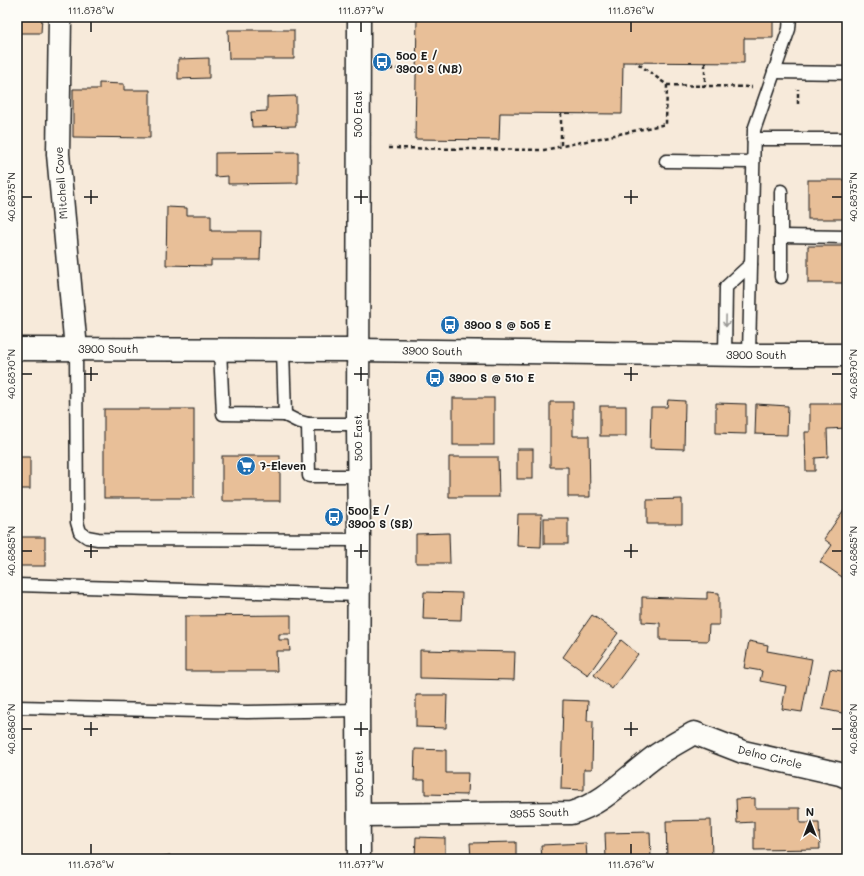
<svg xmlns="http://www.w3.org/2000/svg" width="864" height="876" font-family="Mali,sans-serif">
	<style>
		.building { fill: #e8bf98; stroke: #1c1c1c }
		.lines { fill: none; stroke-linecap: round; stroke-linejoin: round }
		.lane-casing { stroke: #1c1c1c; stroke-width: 15 }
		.street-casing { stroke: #1c1c1c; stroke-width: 25 }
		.secondary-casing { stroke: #1c1c1c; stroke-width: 25 }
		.path { stroke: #1c1c1c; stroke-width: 2.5; stroke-dasharray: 4 3; stroke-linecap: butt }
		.lane { stroke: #fdfcf7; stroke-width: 12 }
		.street { stroke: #fdfcf7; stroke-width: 22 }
		.secondary { stroke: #fdfcf7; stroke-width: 22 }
		.oneway { stroke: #989794 }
		.ticks { fill: none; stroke: #1c1c1c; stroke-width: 1.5 }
		.labels { text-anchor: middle; stroke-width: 3.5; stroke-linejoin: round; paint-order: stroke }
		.poi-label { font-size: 11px; font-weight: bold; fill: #1c1c1c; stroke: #fdfcf7; text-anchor: start }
		.street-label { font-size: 11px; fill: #1c1c1c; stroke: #fdfcf7 }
		.neatline { fill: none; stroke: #1c1c1c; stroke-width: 1.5 }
		.ticks-label { font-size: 10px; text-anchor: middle; fill: #1c1c1c }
	</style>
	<rect width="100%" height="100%" fill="#f7eada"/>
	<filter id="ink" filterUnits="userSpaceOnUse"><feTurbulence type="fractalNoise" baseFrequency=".025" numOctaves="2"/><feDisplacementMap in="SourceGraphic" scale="8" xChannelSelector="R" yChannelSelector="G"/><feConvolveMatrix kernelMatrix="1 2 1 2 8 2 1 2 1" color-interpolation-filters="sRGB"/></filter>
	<g filter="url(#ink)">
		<g class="building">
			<path d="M 17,17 L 42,17 L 41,33 L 17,33 Z"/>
			<path d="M 417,17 L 773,17 L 773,38 L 744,38 L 744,63 L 623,62 L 622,114 L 500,113 L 499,140 L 415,139 Z"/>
			<path d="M 228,30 L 294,30 L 294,59 L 229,59 Z"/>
			<path d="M 209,58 L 209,78 L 178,79 L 178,59 Z"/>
			<path d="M 99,83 L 124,84 L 124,90 L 150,90 L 150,138 L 73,137 L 73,89 L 99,89 Z"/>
			<path d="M 296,96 L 296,126 L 252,127 L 251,112 L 267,111 L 267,97 Z"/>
			<path d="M 298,152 L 298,183 L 228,184 L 228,176 L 215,177 L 215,153 Z"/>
			<rect x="808" y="180" width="39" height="39"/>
			<path d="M 167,207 L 187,208 L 187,215 L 211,215 L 211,231 L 261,231 L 260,260 L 211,260 L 211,266 L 166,265 Z"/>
			<rect x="808" y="246" width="39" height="37"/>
			<rect x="453" y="398" width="41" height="47"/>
			<path d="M 668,400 L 685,401 L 684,449 L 650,448 L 651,407 L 667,407 Z"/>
			<path d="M 550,402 L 573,402 L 573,436 L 589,436 L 590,497 L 568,497 L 568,467 L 550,467 Z"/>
			<path d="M 716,403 L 746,404 L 746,434 L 716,433 Z"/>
			<path d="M 756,404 L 788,406 L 787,435 L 755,434 Z"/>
			<path d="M 810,404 L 847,404 L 847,428 L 827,429 L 828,457 L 815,458 L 815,471 L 806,471 L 805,432 L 810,432 Z"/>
			<rect x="600" y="406" width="26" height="30"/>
			<rect x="104" y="409" width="90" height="89"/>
			<rect x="517" y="449" width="16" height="30"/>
			<rect x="222" y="456" width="58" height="45"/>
			<rect x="17" y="457" width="13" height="32"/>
			<path d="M 449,457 L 498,457 L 499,497 L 449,497 Z"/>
			<path d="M 682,499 L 682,524 L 647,524 L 647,500 Z"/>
			<path d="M 847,505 L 847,575 L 845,579 L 820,562 L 832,545 L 824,539 Z"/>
			<path d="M 518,514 L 542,514 L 541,547 L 517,546 Z"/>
			<rect x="544" y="518" width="24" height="26"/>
			<path d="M 449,533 L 450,563 L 416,563 L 416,534 Z"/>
			<rect x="17" y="537" width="28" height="29"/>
			<path d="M 424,592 L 462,593 L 461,620 L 423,619 Z"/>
			<path d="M 707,592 L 719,593 L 719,625 L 709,625 L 708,641 L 660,640 L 660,623 L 642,622 L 642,597 L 707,599 Z"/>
			<path d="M 291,615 L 291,634 L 279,634 L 279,640 L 289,640 L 290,651 L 276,651 L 277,671 L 185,671 L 185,616 Z"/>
			<path d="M 592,615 L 618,633 L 588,675 L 563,657 Z"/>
			<path d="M 621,640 L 638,654 L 612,689 L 594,675 Z"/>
			<path d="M 749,641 L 768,645 L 767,651 L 812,659 L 802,712 L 782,709 L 786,686 L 760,681 L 762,671 L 744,668 Z"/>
			<path d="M 420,650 L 515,652 L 514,680 L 420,678 Z"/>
			<path d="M 830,669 L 847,672 L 847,714 L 822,709 Z"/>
			<path d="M 416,695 L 447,695 L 446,728 L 416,727 Z"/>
			<path d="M 563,700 L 588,701 L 587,721 L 593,721 L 592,769 L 584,769 L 584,790 L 561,789 Z"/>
			<path d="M 415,749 L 446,750 L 446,773 L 468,773 L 467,795 L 425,794 L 425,780 L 414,780 Z"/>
			<path d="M 755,798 L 755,808 L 800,808 L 800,823 L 819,823 L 820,849 L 754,850 L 754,822 L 737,823 L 736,799 Z"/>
			<path d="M 711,820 L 712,859 L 667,859 L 666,821 Z"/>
			<path d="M 650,832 L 651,859 L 606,859 L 605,833 Z"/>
			<path d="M 416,837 L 445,838 L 445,859 L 415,859 Z"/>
			<path d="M 516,842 L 516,859 L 471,859 L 470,843 Z"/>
			<path d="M 586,843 L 587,859 L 542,859 L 541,845 Z"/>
			<path d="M 170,855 L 170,859 L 148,859 Z"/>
			<path d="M 232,857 L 281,859 L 232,859 Z"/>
		</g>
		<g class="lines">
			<defs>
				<g id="lane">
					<path d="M 774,72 L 847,73"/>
					<path d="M 753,139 L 847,139"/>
					<path d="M 666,161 L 753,162"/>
					<path d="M 781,191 L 781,277"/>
					<path d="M 781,236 L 847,237"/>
					<path d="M 76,349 L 77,522 L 80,532 L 87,537 L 98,539 L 359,540"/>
					<path d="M 220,350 L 223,414 L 285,415 L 283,350"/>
					<path d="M 725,354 L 726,287 L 751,264"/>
					<path d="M 749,355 L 754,130 L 789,29 L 790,17"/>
					<path d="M 285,415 L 297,421 L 308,424"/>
					<path d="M 358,424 L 308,424 L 309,476 L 359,476"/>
					<path d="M 17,585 L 358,595"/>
					<path d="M 17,707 L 247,712 L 358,710"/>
				</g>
				<g id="street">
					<path d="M 60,17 L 58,154 L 76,349"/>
					<path d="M 359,815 L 571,813 C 605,803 629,775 657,755 C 669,747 682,740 694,733 L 743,752 L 840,774 L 847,777"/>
				</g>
				<g id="secondary">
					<path d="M 359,17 L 358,424 L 359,540 L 358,710 L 359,859"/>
					<path d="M 17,349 L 358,350 L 749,355 L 847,355"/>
				</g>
			</defs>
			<use href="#lane" class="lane-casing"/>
			<use href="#street" class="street-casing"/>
			<use href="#secondary" class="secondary-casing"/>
			<g class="path">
				<path d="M 705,63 L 705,86"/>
				<path d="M 389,69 L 416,69"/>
				<path d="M 667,85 L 752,87"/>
				<path d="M 798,104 L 798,89"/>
				<path d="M 561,113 L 561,146"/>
				<path d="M 389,148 L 544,150 L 666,124 L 667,85 L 636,62"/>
			</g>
			<use href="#lane" class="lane"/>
			<use href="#street" class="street"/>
			<use href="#secondary" class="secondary"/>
		</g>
		<defs><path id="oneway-shaft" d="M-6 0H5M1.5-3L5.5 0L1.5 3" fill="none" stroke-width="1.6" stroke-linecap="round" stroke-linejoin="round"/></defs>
		<use class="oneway" href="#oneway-shaft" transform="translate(726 321) rotate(91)"/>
	</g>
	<path class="ticks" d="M 91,22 L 91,32M 361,22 L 361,32M 631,22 L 631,32M 91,190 L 91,204M 361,190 L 361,204M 631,190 L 631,204M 22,197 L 32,197M 84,197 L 98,197M 354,197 L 368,197M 624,197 L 638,197M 832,197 L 842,197M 91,367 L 91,381M 361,367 L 361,381M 631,367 L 631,381M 22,374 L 32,374M 84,374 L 98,374M 354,374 L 368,374M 624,374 L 638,374M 832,374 L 842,374M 91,544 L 91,558M 361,544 L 361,558M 631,544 L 631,558M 22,551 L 32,551M 84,551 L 98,551M 354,551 L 368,551M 624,551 L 638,551M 832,551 L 842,551M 91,722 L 91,736M 361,722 L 361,736M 631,722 L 631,736M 22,729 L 32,729M 84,729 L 98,729M 354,729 L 368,729M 624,729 L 638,729M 832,729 L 842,729M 91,844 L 91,854M 361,844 L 361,854M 631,844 L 631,854"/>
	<defs>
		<symbol id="bus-disc" viewBox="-11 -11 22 22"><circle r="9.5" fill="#1f6fb2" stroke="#fdfcf7"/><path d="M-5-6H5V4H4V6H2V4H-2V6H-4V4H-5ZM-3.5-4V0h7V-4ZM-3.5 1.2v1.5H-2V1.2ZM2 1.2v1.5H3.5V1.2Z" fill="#fff"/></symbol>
		<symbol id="supermarket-disc" viewBox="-11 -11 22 22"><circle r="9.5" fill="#1f6fb2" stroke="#fdfcf7"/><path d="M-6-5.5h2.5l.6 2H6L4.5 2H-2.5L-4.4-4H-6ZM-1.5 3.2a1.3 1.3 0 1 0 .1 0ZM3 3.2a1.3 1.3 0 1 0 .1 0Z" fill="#fff"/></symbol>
	</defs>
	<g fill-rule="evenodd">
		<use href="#bus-disc" x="371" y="51" width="22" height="22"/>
		<use href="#bus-disc" x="439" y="314" width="22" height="22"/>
		<use href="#bus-disc" x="424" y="367" width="22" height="22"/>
		<use href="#supermarket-disc" x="235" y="455" width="22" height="22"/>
		<use href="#bus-disc" x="323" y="506" width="22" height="22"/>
	</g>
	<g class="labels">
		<g class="poi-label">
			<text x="396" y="60">500 E /<tspan x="396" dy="13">3900 S (NB)</tspan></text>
			<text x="464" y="329">3900 S @ 505 E</text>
			<text x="449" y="382">3900 S @ 510 E</text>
			<text x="260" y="470">7-Eleven</text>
			<text x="348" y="515">500 E /<tspan x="348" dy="13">3900 S (SB)</tspan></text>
		</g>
		<g class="street-label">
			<text transform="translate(358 114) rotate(-90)" y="4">500 East</text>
			<text transform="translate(61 183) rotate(-94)" y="4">Mitchell Cove</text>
			<text x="108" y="353">3900 South</text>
			<text transform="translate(432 351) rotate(1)" y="4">3900 South</text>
			<text x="756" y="359">3900 South</text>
			<text transform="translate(358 438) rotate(-91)" y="4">500 East</text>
			<text transform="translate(770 757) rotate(14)" y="4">Delno Circle</text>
			<text transform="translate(359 774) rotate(-91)" y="4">500 East</text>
			<text transform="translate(539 813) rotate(-2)" y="4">3955 South</text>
		</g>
	</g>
	<rect width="864" height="876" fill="none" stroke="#fdfcf7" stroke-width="44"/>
	<g transform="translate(810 822)" stroke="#fdfcf7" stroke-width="3" paint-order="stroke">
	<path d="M0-3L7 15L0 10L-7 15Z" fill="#1c1c1c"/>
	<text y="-6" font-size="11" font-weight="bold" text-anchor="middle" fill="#1c1c1c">N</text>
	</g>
	<rect x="22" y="22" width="820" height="832" class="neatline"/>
	<g class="ticks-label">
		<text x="91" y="14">111.878°W</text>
		<text x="361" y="14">111.877°W</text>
		<text x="631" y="14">111.876°W</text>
		<text transform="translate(11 197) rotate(-90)" y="4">40.6875°N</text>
		<text transform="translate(853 197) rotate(-90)" y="4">40.6875°N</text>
		<text transform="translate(11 374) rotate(-90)" y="4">40.6870°N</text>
		<text transform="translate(853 374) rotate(-90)" y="4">40.6870°N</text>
		<text transform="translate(11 551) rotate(-90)" y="4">40.6865°N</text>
		<text transform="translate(853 551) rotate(-90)" y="4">40.6865°N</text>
		<text transform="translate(11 729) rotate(-90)" y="4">40.6860°N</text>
		<text transform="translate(853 729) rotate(-90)" y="4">40.6860°N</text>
		<text x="91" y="868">111.878°W</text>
		<text x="361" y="868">111.877°W</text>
		<text x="631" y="868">111.876°W</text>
	</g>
</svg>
